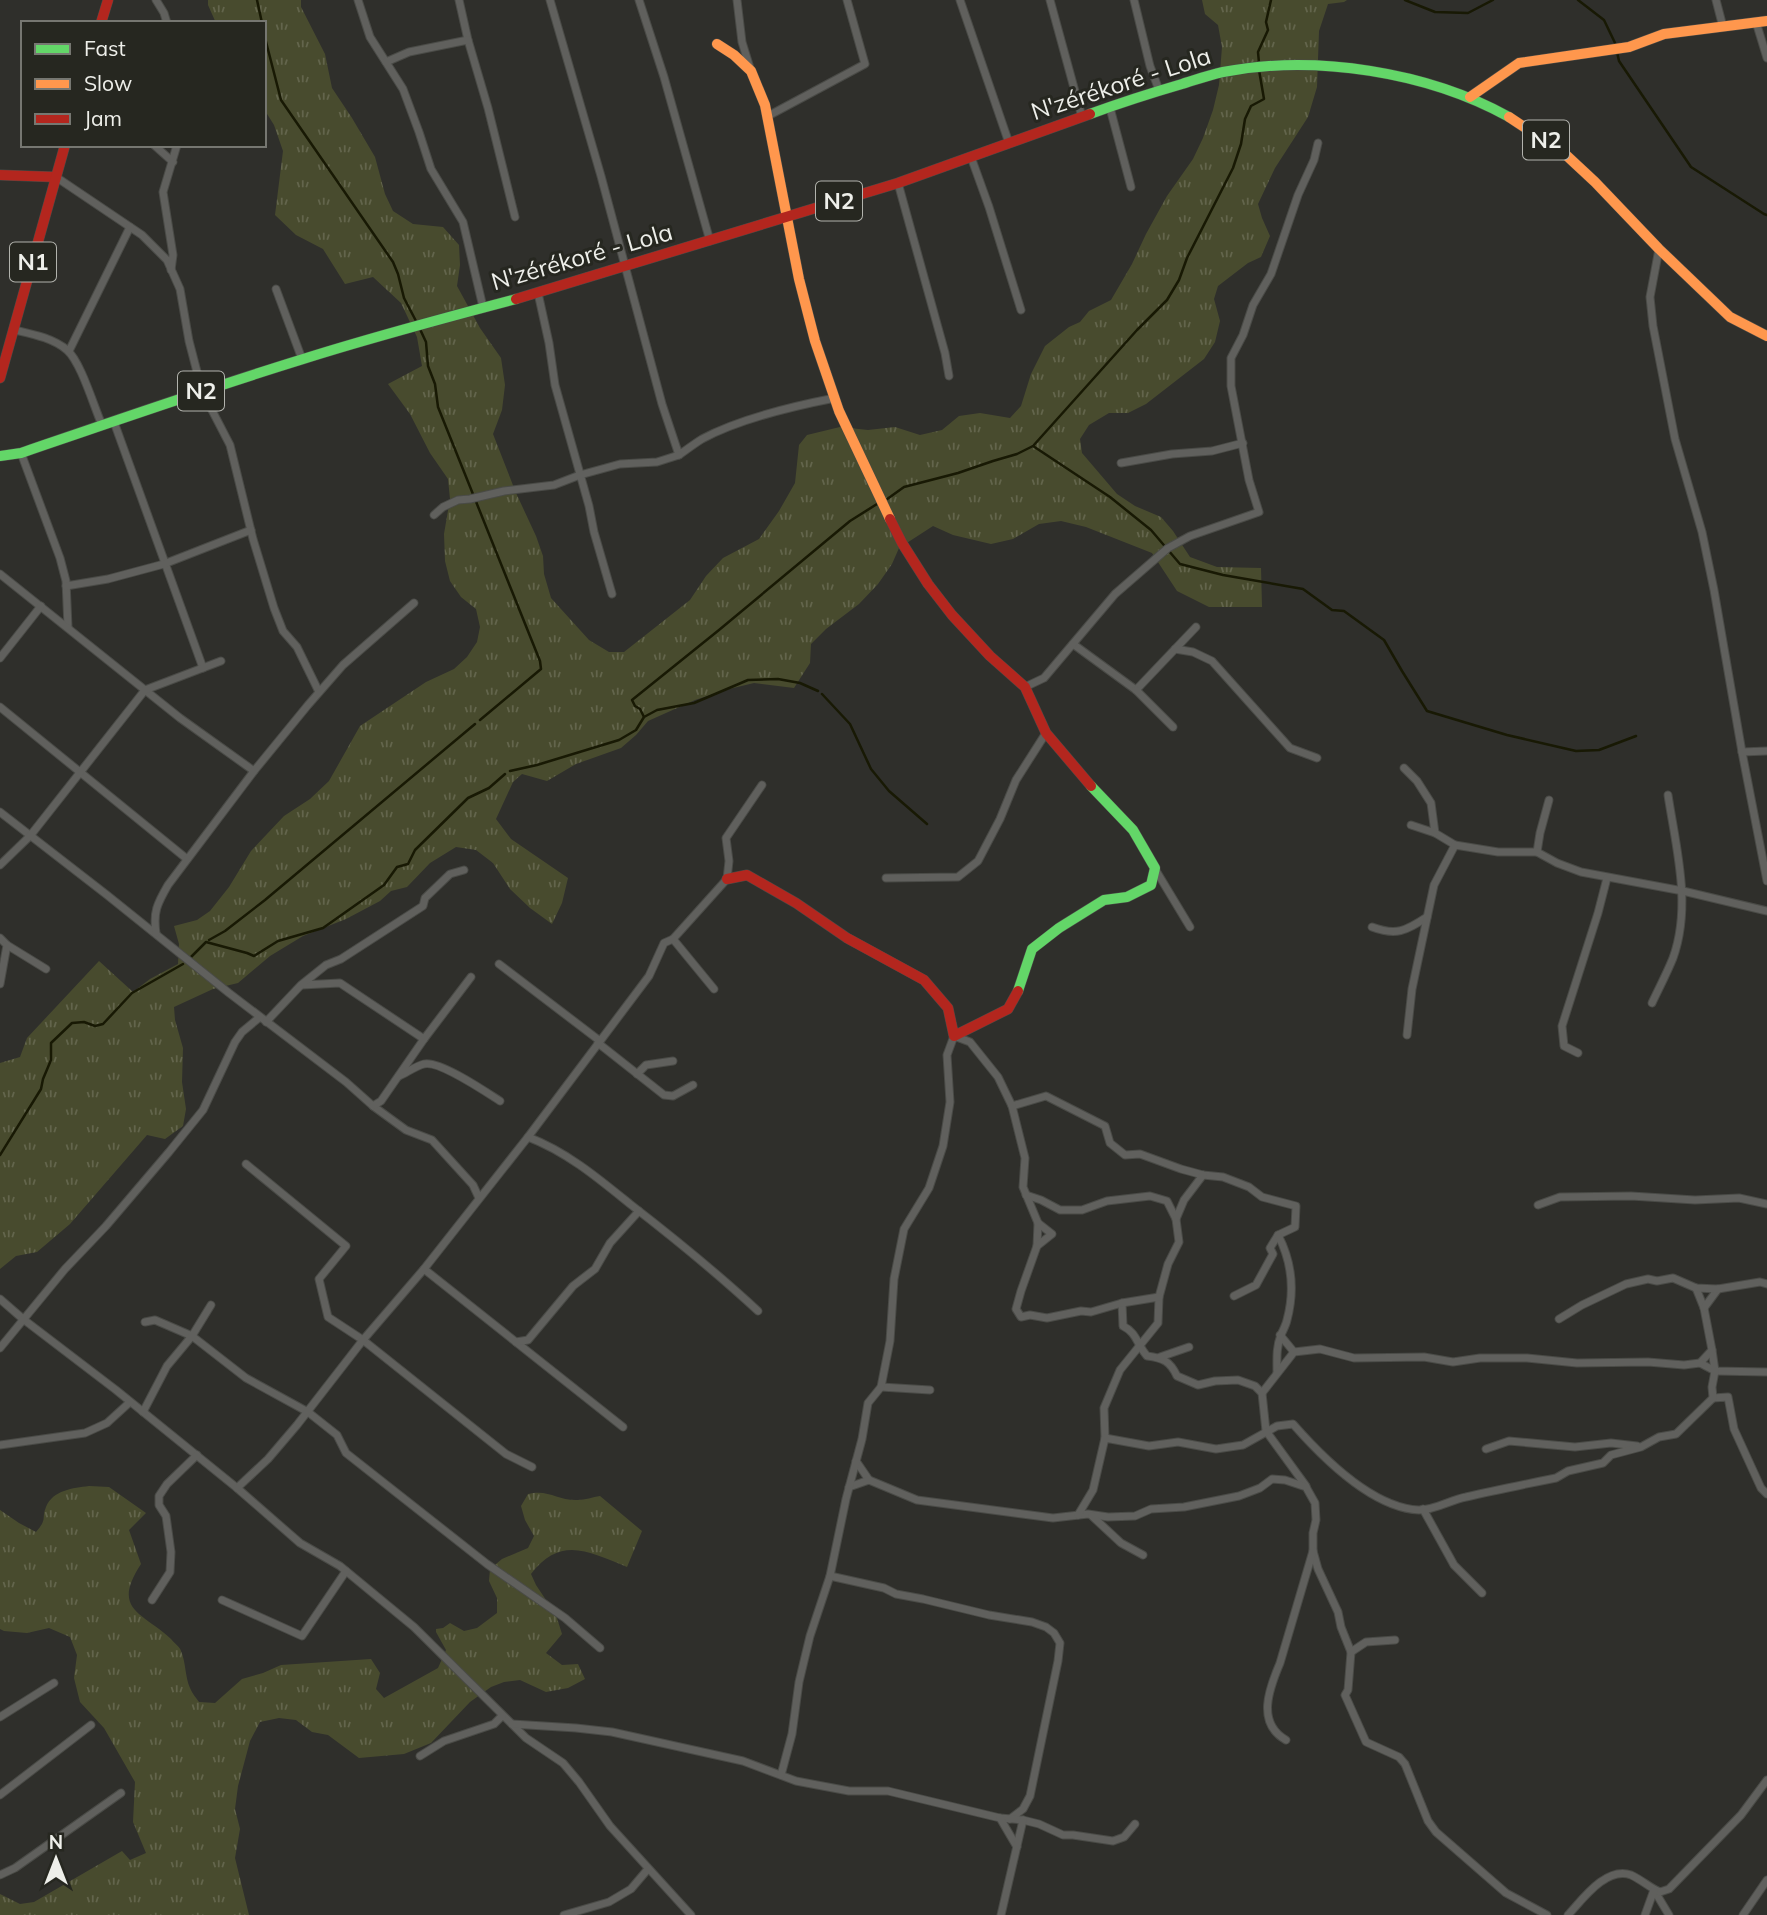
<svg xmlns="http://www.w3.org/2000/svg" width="1767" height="1915" font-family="Mulish,sans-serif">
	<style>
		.grass { fill: url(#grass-tufts) }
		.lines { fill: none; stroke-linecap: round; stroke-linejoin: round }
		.stream { stroke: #181904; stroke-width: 2.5 }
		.street-casing { stroke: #4a4b47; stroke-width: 9 }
		.fast-casing { stroke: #4a4b47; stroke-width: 11 }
		.slow-casing { stroke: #4a4b47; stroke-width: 11 }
		.jam-casing { stroke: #4a4b47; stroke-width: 11 }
		.street { stroke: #60605d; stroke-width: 7 }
		.fast { stroke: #63d668; stroke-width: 10 }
		.slow { stroke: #ff974d; stroke-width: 10 }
		.jam { stroke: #b3261e; stroke-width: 10 }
		.labels { text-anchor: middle; stroke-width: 6; stroke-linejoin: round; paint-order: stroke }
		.shield { fill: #262720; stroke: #b2b3ad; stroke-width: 2 }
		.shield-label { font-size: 23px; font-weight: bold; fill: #eeefea }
		.street-label { font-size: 24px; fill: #eeefea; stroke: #262720 }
	</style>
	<defs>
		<pattern id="grass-tufts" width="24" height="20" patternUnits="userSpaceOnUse" patternTransform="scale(1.75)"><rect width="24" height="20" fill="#484b2e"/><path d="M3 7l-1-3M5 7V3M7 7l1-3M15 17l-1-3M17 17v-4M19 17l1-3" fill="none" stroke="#63654c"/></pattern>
	</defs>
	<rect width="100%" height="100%" fill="#2f2f2b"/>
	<g class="grass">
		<path d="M 208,0 L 301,0 L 301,7 L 325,54 L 332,88 L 352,118 L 375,157 L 385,194 L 393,211 L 413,224 L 443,227 L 459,245 L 460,265 L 457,286 L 480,328 L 501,358 L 505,385 L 502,410 L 493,434 L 516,493 L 536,536 L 543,556 L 544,574 L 551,598 L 589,640 L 609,652 L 624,652 L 690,600 L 706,576 L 723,558 L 759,539 L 779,511 L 795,483 L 799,445 L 807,435 L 840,427 L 868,430 L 895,427 L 920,435 L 942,430 L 959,416 L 980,413 L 1010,418 L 1021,406 L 1031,374 L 1045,346 L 1069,327 L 1080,322 L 1089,311 L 1111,300 L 1132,264 L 1146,234 L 1167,196 L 1193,159 L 1203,138 L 1213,110 L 1219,85 L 1222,47 L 1218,25 L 1205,14 L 1202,0 L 1347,0 L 1344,2 L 1328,4 L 1319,31 L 1317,87 L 1308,117 L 1275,168 L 1258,204 L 1262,218 L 1270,236 L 1261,257 L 1248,263 L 1218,286 L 1214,299 L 1220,321 L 1215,342 L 1204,359 L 1146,404 L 1128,413 L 1109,413 L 1089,425 L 1080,439 L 1082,453 L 1117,494 L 1135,506 L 1161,517 L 1173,531 L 1190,557 L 1217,567 L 1261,568 L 1262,607 L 1209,607 L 1177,591 L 1152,553 L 1086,527 L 1061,521 L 1039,524 L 1013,539 L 991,544 L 953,535 L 933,526 L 899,548 L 892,564 L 878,584 L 859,604 L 826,629 L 811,644 L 810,663 L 794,688 L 754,683 L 729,689 L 695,700 L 648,721 L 636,735 L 621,748 L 576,764 L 547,781 L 522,774 L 513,782 L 496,819 L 511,839 L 568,878 L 562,903 L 552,924 L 530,908 L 510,889 L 493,863 L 476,850 L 456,847 L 430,863 L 407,887 L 391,891 L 380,901 L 346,919 L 303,936 L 270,956 L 238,983 L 213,989 L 174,1007 L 175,1020 L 183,1048 L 182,1082 L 186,1109 L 183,1126 L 165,1139 L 147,1135 L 70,1224 L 37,1252 L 16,1256 L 0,1269 L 0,1063 L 20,1057 L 27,1038 L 99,961 L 133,992 L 150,979 L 178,964 L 179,944 L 174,926 L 197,920 L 210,911 L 229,887 L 251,851 L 284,816 L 310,799 L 329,781 L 360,726 L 426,682 L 454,669 L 467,657 L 477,642 L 480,627 L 476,609 L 461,597 L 450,581 L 445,561 L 444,534 L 450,499 L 448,479 L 430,453 L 410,414 L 388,384 L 422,366 L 417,337 L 401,303 L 373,277 L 345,284 L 323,249 L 296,235 L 275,215 L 283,151 L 274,125 L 264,109 L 264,23 L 216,23 L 208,5 Z"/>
		<path d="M 89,1486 L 109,1487 L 146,1513 L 129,1530 L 141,1564 C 111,1610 142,1612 171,1639 C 174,1643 180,1647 181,1651 C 186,1663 185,1677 190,1688 C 192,1693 196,1698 199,1702 L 215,1703 L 242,1679 L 263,1673 L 281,1665 L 371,1659 L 380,1673 L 376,1689 L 384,1698 L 438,1668 L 446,1650 L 436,1632 L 436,1629 L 443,1628 L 450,1623 L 464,1631 L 477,1628 L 497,1613 L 497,1598 L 489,1581 L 490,1569 L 502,1559 L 528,1548 L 534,1536 L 525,1520 L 521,1506 L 528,1494 C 549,1489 558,1501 578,1500 C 585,1500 593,1497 600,1496 L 642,1531 L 627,1567 C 589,1552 561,1535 531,1574 L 536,1585 L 556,1615 L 562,1634 L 546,1653 L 562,1665 L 578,1664 L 585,1679 L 568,1688 L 546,1692 L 520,1680 L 504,1682 L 491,1687 L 470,1702 L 431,1743 L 404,1754 L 359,1758 L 328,1735 L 312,1732 L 296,1720 L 279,1718 L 260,1722 L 250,1741 L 238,1786 L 235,1809 L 240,1829 L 235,1858 L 249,1915 L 0,1915 L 0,1894 L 20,1904 L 34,1902 L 122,1851 L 130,1860 L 146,1853 L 133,1822 L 135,1782 L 104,1728 L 80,1702 L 74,1678 L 77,1655 L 70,1637 L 49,1628 L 27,1633 L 4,1631 L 0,1629 L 0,1510 L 19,1523 L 36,1532 C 48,1518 41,1520 46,1507 C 53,1490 73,1488 89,1486 Z"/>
	</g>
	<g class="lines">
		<g class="stream">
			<path d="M 257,0 L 262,23"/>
			<path d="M 1405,0 L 1435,12 L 1468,13 L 1493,0"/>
			<path d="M 1578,0 L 1604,20 L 1616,45"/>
			<path d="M 264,34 L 281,100 L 393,262 L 398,274 L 404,298 L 416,321"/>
			<path d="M 1617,52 L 1619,61 L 1691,167 L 1764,214 L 1767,215"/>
			<path d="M 1259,63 L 1258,52 L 1268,30 L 1266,22 L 1271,0"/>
			<path d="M 419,327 L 426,342 L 428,366 L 435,384 L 438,407 L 540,661 L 541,669 L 480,720"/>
			<path d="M 1033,446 L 1110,497 L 1151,530 L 1180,564 L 1223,575 L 1303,589 L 1332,610 L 1344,611 L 1384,640 L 1402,671 L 1427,711 L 1507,735 L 1576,751 L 1599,750 L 1636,736"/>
			<path d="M 883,502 L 904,487 L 958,473 L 993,461 L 1017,454 L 1033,446 L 1137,330 L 1167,300 L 1179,280 L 1187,258 L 1233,168 L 1241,144 L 1245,119 L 1251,106 L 1264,99 L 1259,70"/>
			<path d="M 822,694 L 850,724 L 871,769 L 889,791 L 927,824"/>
			<path d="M 644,717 L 640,709 L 635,706 L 632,700 L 719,630 L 850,521 L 877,504"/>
			<path d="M 510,771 L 537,765 L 619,740 L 636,730 L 644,717 L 657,710 L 694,703 L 748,680 L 778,679 L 800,683 L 818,691"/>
			<path d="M 209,940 L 225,931 L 265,900 L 475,724"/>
			<path d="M 191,957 L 206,942 L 247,953 L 254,956 L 278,941 L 323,928 L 384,885 L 397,867 L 408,864 L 415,850 L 468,798 L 489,788 L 505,774"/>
			<path d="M 0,1155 L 41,1089 L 43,1079 L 51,1060 L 51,1043 L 72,1023 L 84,1022 L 95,1026 L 103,1024 L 132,993 L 183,964"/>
		</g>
		<defs>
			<g id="street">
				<path d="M 156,0 L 164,13 L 167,23"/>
				<path d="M 358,0 L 370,37 L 403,89 L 419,132 L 431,169 L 463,222 L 483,307"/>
				<path d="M 459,0 L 468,40 L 488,108 L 515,217"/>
				<path d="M 550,0 L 601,176 L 662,404 L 679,455 C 686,450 694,444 702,439 C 739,419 794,406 835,398"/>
				<path d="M 639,0 L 664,77 L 710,241"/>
				<path d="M 737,0 L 742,42 L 750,68"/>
				<path d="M 960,0 L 1009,143"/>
				<path d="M 1050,0 L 1082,117"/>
				<path d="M 1134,0 L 1150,66 L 1159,90"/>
				<path d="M 1716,0 L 1723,27"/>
				<path d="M 1756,22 L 1767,58"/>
				<path d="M 386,62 L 409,52 L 468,40"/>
				<path d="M 1110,108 L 1131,187"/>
				<path d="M 768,116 L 865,64 L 847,0"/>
				<path d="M 154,145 L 173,162"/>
				<path d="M 971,157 L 989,207 L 1021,310"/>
				<path d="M 56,177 L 142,235 L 167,260 L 180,289 L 189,341 L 202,391 L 230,445 L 253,539 L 274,608 L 283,631 L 297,647 L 319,692"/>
				<path d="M 898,183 L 945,353 L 949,376"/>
				<path d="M 1659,249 L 1650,297 L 1653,326 L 1675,439 L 1702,532 L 1714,590 L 1742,752 L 1767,881"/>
				<path d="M 171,270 L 173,255 L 163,192 L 177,145"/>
				<path d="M 276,289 L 302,359"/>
				<path d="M 538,293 L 549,343 L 555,385 L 589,506 L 594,532 L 612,594"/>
				<path d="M 15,330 C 32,334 53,338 67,350 C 81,362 94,407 102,425"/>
				<path d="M 69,351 L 130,227"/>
				<path d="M 114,422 L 203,668"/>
				<path d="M 21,453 L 60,558 L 66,581 L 68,627"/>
				<path d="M 1121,463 L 1172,454 L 1212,451 L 1243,443"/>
				<path d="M 434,515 L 443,507 L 458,500 L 470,499 L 504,491 L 554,485 L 580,475 L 620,464 L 657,462 L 679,455"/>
				<path d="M 0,574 L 180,718 L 254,771"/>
				<path d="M 66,586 L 108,579 L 164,564 L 251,530"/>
				<path d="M 1073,644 L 1136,690 L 1196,627"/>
				<path d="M 1175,649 L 1193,652 L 1212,661 L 1290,748 L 1317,758"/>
				<path d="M 0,658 L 41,606"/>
				<path d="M 1025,687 L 1044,678 L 1115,594 L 1168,548 L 1190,536 L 1259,512 L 1249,480 L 1231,386 L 1231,358 L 1243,335 L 1253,305 L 1271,274 L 1298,195 L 1314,160 L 1318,143"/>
				<path d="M 1136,690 L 1173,727"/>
				<path d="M 0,707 L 187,859"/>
				<path d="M 1742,752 L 1767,751"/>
				<path d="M 1404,768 L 1417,781 L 1431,803 L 1435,833 L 1455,845"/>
				<path d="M 0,812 L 107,895 L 229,993 L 346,1082 L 373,1106 L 406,1130 L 432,1140 L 473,1185 L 479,1198"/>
				<path d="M 1411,825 L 1435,833"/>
				<path d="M 1537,852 L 1540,833 L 1549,800"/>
				<path d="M 0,865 L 30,836 L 145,690 L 221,661"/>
				<path d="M 1155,869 L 1190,927"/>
				<path d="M 886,878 L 958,877 L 978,861 L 1000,819 L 1016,780 L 1046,733"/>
				<path d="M 1372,927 C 1396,936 1406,931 1427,917"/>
				<path d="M 156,933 C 153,912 157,904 168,885 L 254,771 L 308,705 L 343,665 L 414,603"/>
				<path d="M 0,938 L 7,945 L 0,984"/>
				<path d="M 673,939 L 714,989"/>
				<path d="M 7,945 L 46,969"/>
				<path d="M 499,964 L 600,1041"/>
				<path d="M 302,985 L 340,983 L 424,1039"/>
				<path d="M 1652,1003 C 1659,988 1667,973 1673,958 C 1692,905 1676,848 1668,795"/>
				<path d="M 266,1022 L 301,985 L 326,965 L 341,959 L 423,906 L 425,898 L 450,874 L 464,870"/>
				<path d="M 1407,1035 L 1412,989 L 1434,885 L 1455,845 L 1498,852 L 1537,852 L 1557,863 L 1581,872 L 1683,891 L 1767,911"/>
				<path d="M 598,1043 L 664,1095 L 673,1096 L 693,1085"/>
				<path d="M 1578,1053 L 1564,1046 L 1562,1026 L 1598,913 L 1607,878"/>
				<path d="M 637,1074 L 646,1065 L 673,1061"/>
				<path d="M 399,1076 C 406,1073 416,1066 424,1064 C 439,1060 486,1092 500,1101"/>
				<path d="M 373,1106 L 381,1101 L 424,1039 L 471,977"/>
				<path d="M 1012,1106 L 1046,1096 L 1105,1126 L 1110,1143 L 1125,1155 L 1140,1154 L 1181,1169 L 1203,1175 L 1223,1177 L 1249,1187 L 1262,1197 L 1296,1206 L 1295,1227 L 1278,1235 L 1270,1248 L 1273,1254 L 1256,1285 L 1234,1296"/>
				<path d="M 528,1137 C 567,1152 598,1178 630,1204 C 674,1238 717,1273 758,1311"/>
				<path d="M 246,1164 L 346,1246 L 319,1279 L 328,1317 L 363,1340 L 506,1454 L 532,1467"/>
				<path d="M 1026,1195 L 1041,1200 L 1060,1210 L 1082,1210 L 1107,1201 L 1150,1196 L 1167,1201 L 1176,1219"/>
				<path d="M 1538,1205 L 1560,1197 L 1631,1196 L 1695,1200 L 1739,1198 L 1767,1204"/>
				<path d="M 1037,1246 L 1038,1223"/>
				<path d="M 424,1269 L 623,1427"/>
				<path d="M 1696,1288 L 1704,1308 L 1712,1350 L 1700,1363"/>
				<path d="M 0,1299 L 23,1319 L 116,1390 L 237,1488 L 300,1543 L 340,1566 L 414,1627 L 526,1738 L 563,1763 L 579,1782 L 610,1826 L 691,1915"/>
				<path d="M 1122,1303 L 1123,1326 C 1137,1333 1136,1343 1147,1356 C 1163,1358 1170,1361 1177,1376 L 1198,1385 L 1215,1381 L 1238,1380 L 1255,1386 L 1262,1393 L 1266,1431 L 1306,1486"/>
				<path d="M 1704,1308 L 1718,1289"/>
				<path d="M 1559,1319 L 1582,1305 L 1626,1284 L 1648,1279 L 1657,1281 L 1673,1278 L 1696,1288 L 1718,1289 L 1760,1282 L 1767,1284"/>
				<path d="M 145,1322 L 155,1320 L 192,1336 L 246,1378 L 308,1412 L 337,1435 L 346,1453 L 487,1564 L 565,1618 L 600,1648"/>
				<path d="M 1280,1335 L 1294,1352"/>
				<path d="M 516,1342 L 528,1340 L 573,1286 L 595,1269 L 610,1243 L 639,1211"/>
				<path d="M 0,1348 L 65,1269 L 106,1226 L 169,1152 L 203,1110 L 235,1042 L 242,1032 L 260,1017"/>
				<path d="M 1160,1357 L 1189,1347"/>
				<path d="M 1277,1373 C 1277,1359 1276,1347 1281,1335 C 1283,1330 1286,1325 1287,1320 C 1295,1290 1292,1262 1278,1235"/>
				<path d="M 881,1387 L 930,1390"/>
				<path d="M 1262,1393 L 1294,1352 L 1320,1349 L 1354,1358 L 1424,1357 L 1453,1362 L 1480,1358 L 1527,1358 L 1577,1363 L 1648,1362 L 1684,1365 L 1700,1363 L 1715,1371 L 1767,1372"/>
				<path d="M 1713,1398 L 1728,1397 L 1734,1429 L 1761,1488 L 1767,1494"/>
				<path d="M 143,1412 L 167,1366 L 192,1336 L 211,1305"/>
				<path d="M 1105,1438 L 1104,1408 L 1120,1370 L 1158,1323 L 1159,1297 L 1168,1264 L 1179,1242 L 1176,1219 L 1184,1200 L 1203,1175"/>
				<path d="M 0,1445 L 85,1433 L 107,1423 L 130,1402"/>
				<path d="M 1486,1449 L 1509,1441 L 1575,1447 L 1611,1443 L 1637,1446"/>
				<path d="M 856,1461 L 869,1480"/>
				<path d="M 849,1487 L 869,1480 L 917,1500 L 1053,1518 L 1088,1514 L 1108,1517 L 1135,1516 L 1151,1509 L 1184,1507 L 1239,1496 L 1260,1488 L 1272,1479 L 1285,1480 L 1306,1487 L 1315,1503 L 1316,1520 L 1313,1533 L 1313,1551 L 1318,1569 L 1338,1612 L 1341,1627 L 1351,1652 L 1348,1690 L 1345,1695 L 1366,1742 L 1399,1757 L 1405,1764 L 1428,1821 L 1436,1832 L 1506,1893 L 1547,1915"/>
				<path d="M 237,1488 L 268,1459 L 297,1425 L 363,1340 L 424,1269 L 528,1137 L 649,976 L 664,943 L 673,939 L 727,879 L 729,861 L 726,838 L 762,785"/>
				<path d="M 1423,1509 L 1454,1565 L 1482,1593"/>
				<path d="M 1078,1515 L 1093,1490 L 1105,1438 L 1149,1446 L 1178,1442 L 1216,1449 L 1243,1445 L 1277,1426 L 1293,1424 C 1322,1457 1372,1508 1419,1510 C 1436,1510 1450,1500 1466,1497 C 1496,1490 1526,1484 1556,1478 L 1568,1471 L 1603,1463 L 1611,1455 L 1641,1447 L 1659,1437 L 1676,1434 L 1713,1398 L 1712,1387 L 1715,1371 L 1712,1350"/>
				<path d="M 1092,1516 L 1121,1543 L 1143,1555"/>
				<path d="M 830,1576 L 884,1588 L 896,1594 L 923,1599 L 989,1615 L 1032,1622 L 1046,1627 L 1054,1633 L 1060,1643 L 1058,1661 L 1030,1796 L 1023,1809 L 1010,1819"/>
				<path d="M 152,1600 L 170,1572 L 171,1552 L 166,1516 L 159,1505 L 159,1496 L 167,1484 L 197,1455"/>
				<path d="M 222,1600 L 302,1636 L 346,1571"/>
				<path d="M 1351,1652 L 1366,1642 L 1395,1640"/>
				<path d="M 0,1717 L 54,1683"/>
				<path d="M 512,1724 L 576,1728 L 612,1732 L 743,1761 L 796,1781 L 849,1791 L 888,1791 L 1000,1818 L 1023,1820 L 1039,1824 L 1063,1835 L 1073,1835 L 1113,1841 L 1124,1837 L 1135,1824"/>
				<path d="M 1286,1740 C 1256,1723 1269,1689 1280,1663 L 1313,1551"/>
				<path d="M 420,1756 L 444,1741 L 494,1724 L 502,1716"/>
				<path d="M 781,1775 L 792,1734 L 799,1682 L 810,1636 L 830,1576 L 846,1499 L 862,1439 L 868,1403 L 881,1387 L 890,1341 L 894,1279 L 904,1229 L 929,1188 L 943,1146 L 950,1102 L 947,1055 L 954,1036 L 970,1042 L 998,1077 L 1012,1106 L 1025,1158 L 1023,1187 L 1038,1223 L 1052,1234 L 1037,1246 L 1021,1291 L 1016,1309 L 1021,1317 L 1030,1315 L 1047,1318 L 1081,1311 L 1091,1312 L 1122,1303 L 1159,1297"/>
				<path d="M 0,1795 L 91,1725"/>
				<path d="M 1000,1818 L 1017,1847"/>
				<path d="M 0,1875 L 15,1868 L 121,1793"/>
				<path d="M 1654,1890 L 1669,1915"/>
				<path d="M 564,1915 L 609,1902 L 631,1889 L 648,1869"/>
				<path d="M 1001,1915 L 1023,1820"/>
				<path d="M 1568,1915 C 1582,1900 1606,1866 1631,1875 C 1642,1880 1650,1888 1660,1892 L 1669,1889 L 1741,1815 L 1767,1780"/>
				<path d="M 1645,1915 L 1654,1890"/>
				<path d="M 1743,1915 L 1767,1880"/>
			</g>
			<g id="fast">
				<path d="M 1090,114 C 1120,103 1151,93 1182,84 C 1195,80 1209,75 1223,72 C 1315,54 1428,72 1509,117"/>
				<path d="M 0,456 L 21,453 C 114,421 206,389 300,360 C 372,337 444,318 516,299"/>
				<path d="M 1018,991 L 1032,949 L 1059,928 L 1104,900 L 1127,897 L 1151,885 L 1155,868 L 1133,830 L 1091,786"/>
			</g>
			<g id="slow">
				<path d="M 717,44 L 734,55 L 751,71 L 765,105 L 799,279 L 815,341 L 839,411 L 890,519"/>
				<path d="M 1470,97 L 1519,63 L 1629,47 L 1664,34 L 1767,21"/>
				<path d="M 1509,117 L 1566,155 L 1595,182 L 1659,249 L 1730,317 L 1767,336"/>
			</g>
			<g id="jam">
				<path d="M 101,23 L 108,0"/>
				<path d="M 0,175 L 56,177"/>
				<path d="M 516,299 L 898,183 L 1090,114"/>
				<path d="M 0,378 L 65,145"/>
				<path d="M 890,519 L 902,543 L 928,584 L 952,615 L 990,656 L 1025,687 L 1046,733 L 1091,786"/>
				<path d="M 727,879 L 747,875 L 796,903 L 847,938 L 924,980 L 948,1008 L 954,1036 L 1008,1009 L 1018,991"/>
			</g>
		</defs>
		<use href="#street" class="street-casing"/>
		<use href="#fast" class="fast-casing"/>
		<use href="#slow" class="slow-casing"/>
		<use href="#jam" class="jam-casing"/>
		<use href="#street" class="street"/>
		<use href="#fast" class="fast"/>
		<use href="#slow" class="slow"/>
		<use href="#jam" class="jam"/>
	</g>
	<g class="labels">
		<g class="shield">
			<rect x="1523" y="120.5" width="46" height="39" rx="5"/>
			<rect x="816" y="181.5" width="46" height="39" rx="5"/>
			<rect x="10" y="242.5" width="46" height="39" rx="5"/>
			<rect x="178" y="371.5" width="46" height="39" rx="5"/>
		</g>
		<g class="shield-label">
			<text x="1546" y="148">N2</text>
			<text x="839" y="209">N2</text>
			<text x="33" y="270">N1</text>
			<text x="201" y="399">N2</text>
		</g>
		<g class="street-label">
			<text transform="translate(1121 84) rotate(-18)" y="8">N'zérékoré - Lola</text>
			<text transform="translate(582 257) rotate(-16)" y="8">N'zérékoré - Lola</text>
		</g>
	</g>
	<rect x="21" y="21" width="245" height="126" fill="#262720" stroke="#767771" stroke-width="2"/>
	<rect x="35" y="44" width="35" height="10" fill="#63d668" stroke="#767771" stroke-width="2"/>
	<text x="84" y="56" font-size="21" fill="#eeefea">Fast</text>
	<rect x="35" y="79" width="35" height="10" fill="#ff974d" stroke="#767771" stroke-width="2"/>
	<text x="84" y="91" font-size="21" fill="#eeefea">Slow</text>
	<rect x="35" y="114" width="35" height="10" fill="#b3261e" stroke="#767771" stroke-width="2"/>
	<text x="84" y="126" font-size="21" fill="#eeefea">Jam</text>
	<g transform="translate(56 1859)" stroke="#262720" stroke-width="5" paint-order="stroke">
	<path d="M0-5L12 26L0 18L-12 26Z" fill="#eeefea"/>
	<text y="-10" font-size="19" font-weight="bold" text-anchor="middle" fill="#eeefea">N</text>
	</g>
</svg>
